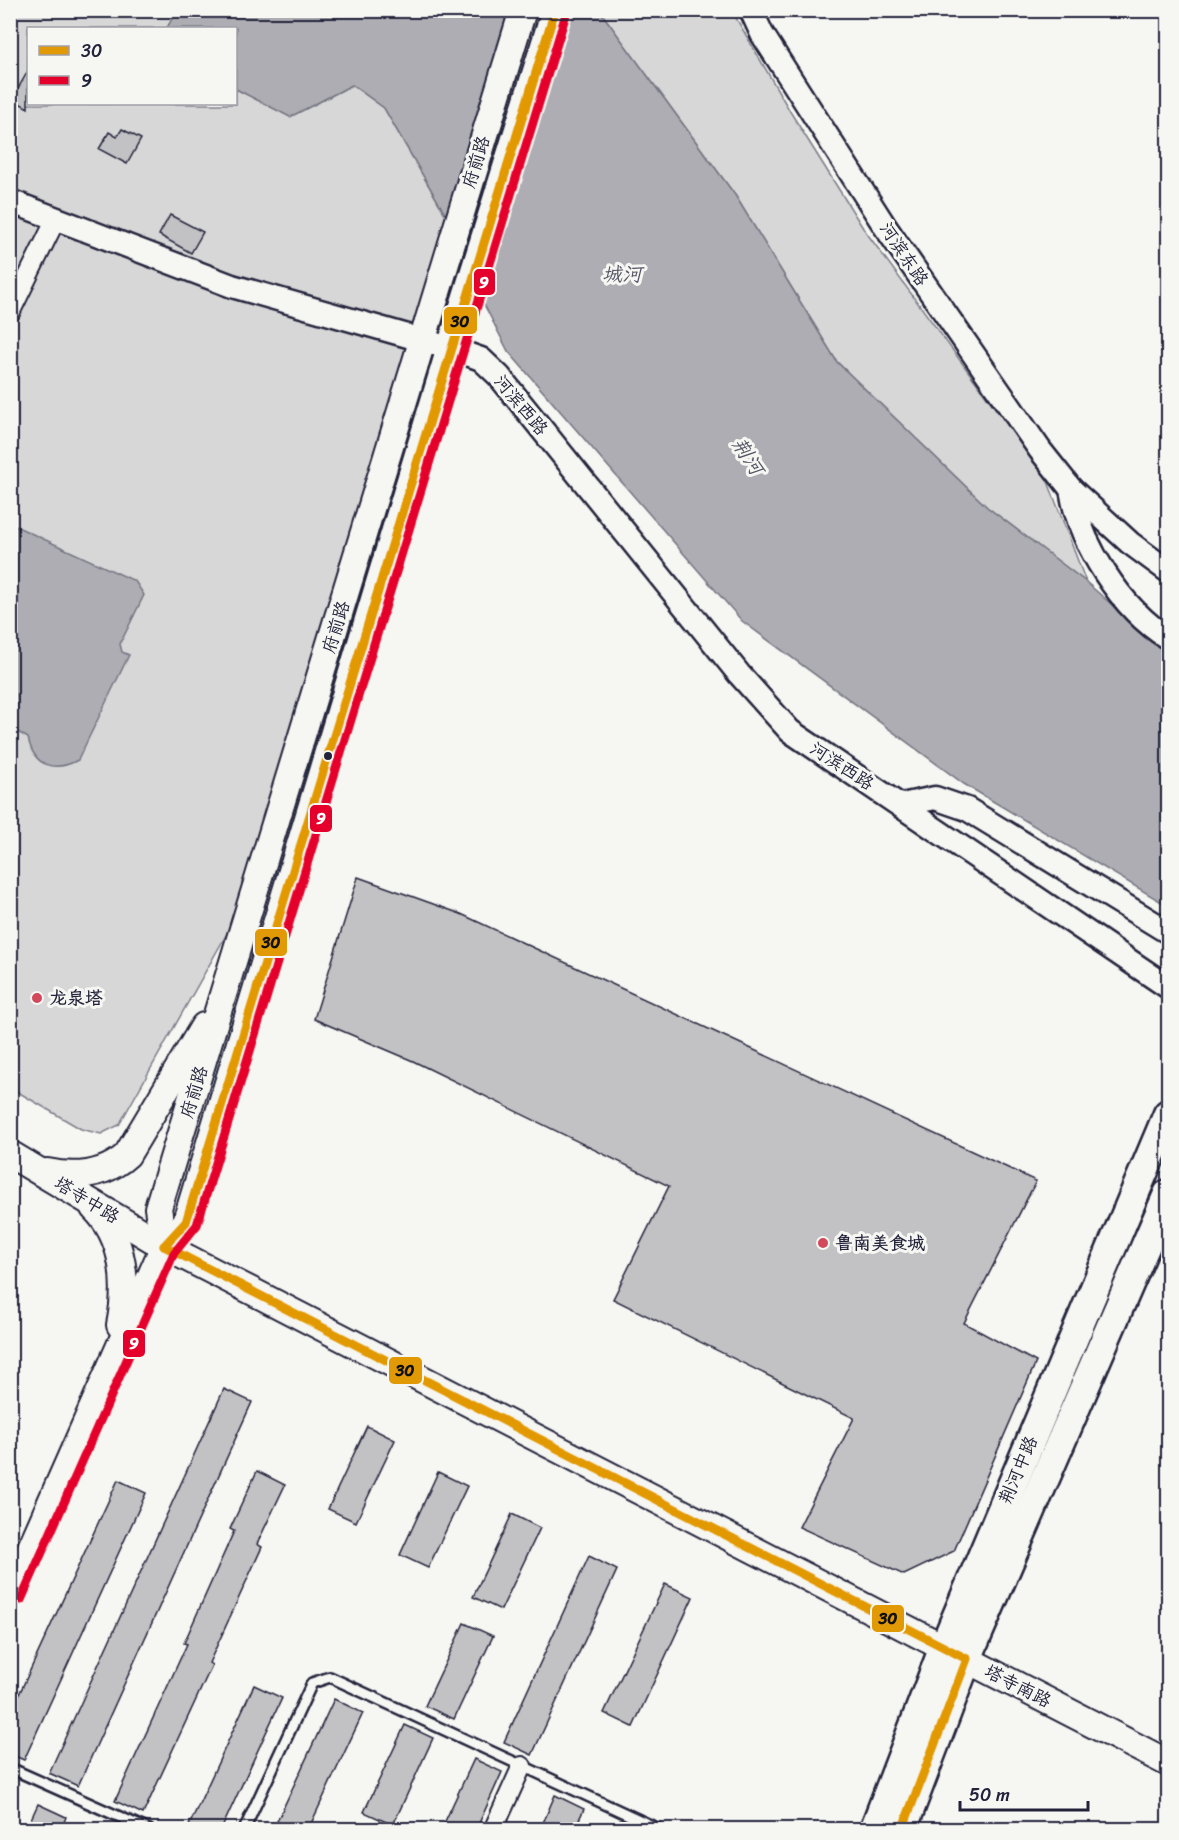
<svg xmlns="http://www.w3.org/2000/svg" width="1179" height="1840" font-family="Sriracha,'LXGW WenKai TC',sans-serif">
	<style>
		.green { fill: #d7d7d7; stroke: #7c7c89; stroke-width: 1.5 }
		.water { fill: #adadb3; stroke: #757583; stroke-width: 1.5 }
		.building { fill: #c2c2c4; stroke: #22223b; stroke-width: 1.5 }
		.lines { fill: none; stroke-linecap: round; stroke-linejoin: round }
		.service-casing { stroke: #22223b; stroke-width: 14 }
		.minor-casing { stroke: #22223b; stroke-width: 22 }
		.tertiary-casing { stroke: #22223b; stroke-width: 27 }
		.secondary-casing { stroke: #22223b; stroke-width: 30 }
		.primary-casing { stroke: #22223b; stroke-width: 33 }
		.service { stroke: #f6f6f2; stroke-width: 9 }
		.minor { stroke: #f6f6f2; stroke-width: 18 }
		.tertiary { stroke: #f6f6f2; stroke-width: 22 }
		.secondary { stroke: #f6f6f2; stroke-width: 26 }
		.primary { stroke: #f6f6f2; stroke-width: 28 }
		.bus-1-casing { stroke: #f6f6f2; stroke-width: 14 }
		.bus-2-casing { stroke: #f6f6f2; stroke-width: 14 }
		.bus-1 { stroke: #e29906; stroke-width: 9 }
		.bus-2 { stroke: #e4002b; stroke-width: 9 }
		.bus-dot { fill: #22223b; stroke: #f6f6f2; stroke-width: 2 }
		.poi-dot { fill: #d1495b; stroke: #f6f6f2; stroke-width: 2 }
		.labels { text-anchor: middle; stroke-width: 6; stroke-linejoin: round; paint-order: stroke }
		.street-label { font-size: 18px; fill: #22223b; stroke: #f6f6f2 }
		.poi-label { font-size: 18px; font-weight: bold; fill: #22223b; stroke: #f6f6f2; text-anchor: start }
		.water-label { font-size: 20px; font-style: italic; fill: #535365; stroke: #f6f6f2 }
		.line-badge { stroke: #f6f6f2; stroke-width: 2 }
		.badge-label { font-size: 16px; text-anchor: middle; font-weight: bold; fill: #fff }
		.pale-badge-label { font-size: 16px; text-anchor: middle; font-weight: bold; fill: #111 }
	</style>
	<rect width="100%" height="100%" fill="#f6f6f2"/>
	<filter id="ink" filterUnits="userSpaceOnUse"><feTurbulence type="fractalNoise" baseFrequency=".0167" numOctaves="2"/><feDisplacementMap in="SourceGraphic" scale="12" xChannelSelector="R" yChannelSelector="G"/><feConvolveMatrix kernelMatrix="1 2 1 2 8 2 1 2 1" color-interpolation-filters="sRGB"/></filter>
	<g filter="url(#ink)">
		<g class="green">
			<path d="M 11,11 L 91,11 L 100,15 L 103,11 L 177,11 L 167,28 L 28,28 L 28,104 L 236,104 L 236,89 L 290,117 L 352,85 L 384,108 L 447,217 L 239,912 L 119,1125 L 101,1134 L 81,1129 L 11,1088 Z"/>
			<path d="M 600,11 L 732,11 L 791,113 L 863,228 L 1047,479 L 1086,582 L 987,507 L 837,362 L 735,195 Z"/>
		</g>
		<g class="water">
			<path d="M 177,10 L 600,11 L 735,195 L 837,362 L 987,507 L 1086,582 L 1168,654 L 1168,906 L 964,784 L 742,621 L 508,351 L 473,283 L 447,217 L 384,108 L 352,85 L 290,117 L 236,89 L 236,28 L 167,28 Z"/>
			<path d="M 11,524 L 135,581 L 144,595 L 120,644 L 122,652 L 129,655 L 78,760 C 53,773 34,766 28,738 L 11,728 Z"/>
		</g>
		<g class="building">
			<path d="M 28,71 L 28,108 L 12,99 Z"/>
			<path d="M 122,129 L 141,139 L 127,164 L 99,149 L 109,132 L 117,137 Z"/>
			<path d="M 170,215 L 203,232 L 191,253 L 159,235 Z"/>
			<path d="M 358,877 L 461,914 L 1036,1181 L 964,1323 L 1036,1362 L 954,1551 L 904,1575 L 799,1527 L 854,1418 L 613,1299 L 669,1186 L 413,1061 L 314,1019 Z"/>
			<path d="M 224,1389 L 252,1402 L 78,1786 L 49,1773 Z"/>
			<path d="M 367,1426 L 395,1440 L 356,1522 L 328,1509 Z"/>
			<path d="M 257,1471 L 285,1485 L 257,1544 L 262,1547 L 209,1663 L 212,1665 L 143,1814 L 115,1801 L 187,1644 L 184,1643 L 234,1531 L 230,1529 Z"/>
			<path d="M 438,1472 L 467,1486 L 428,1568 L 400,1555 Z"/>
			<path d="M 118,1480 L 146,1493 L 24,1760 L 10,1754 L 10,1714 Z"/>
			<path d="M 512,1514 L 540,1528 L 501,1610 L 473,1597 Z"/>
			<path d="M 589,1556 L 617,1570 L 532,1755 L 504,1742 Z"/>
			<path d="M 665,1584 L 693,1597 L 633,1727 L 604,1713 Z"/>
			<path d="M 464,1623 L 493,1636 L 454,1719 L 425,1706 Z"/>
			<path d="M 254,1685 L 282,1698 L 221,1830 L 187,1830 Z"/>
			<path d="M 334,1699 L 363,1713 L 308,1830 L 273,1830 Z"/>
			<path d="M 405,1725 L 433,1738 L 393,1825 L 364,1812 Z"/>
			<path d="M 474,1759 L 502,1772 L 476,1830 L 441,1830 Z"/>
			<path d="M 555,1795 L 584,1809 L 574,1830 L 540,1830 Z"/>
			<path d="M 38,1804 L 66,1817 L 61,1830 L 26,1830 Z"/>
		</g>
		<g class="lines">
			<defs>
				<g id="service">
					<path d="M 10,1768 L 149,1830"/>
					<path d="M 244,1830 L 312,1683 L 330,1677 L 661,1830"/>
				</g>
				<g id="minor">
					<path d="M 10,313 L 56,219"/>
					<path d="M 493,1830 L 522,1766"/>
				</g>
				<g id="tertiary">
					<path d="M 751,10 L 762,34 L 886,228 L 1040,450 L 1071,489 L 1130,543 L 1168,571"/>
					<path d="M 10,201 L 232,286 L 450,348 L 481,359 L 499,376 L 739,674 L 790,731 L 1168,987"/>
					<path d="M 1071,489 C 1079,543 1121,609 1168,638"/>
					<path d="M 902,805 L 935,798 L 967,809 L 1168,932"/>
				</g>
				<g id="secondary">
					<path d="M 10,1154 L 164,1246 L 1168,1763"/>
					<path d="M 47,1172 C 76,1178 104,1176 127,1155 L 204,1026"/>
					<path d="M 94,1208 C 125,1238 128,1285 120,1325"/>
					<path d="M 164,1246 L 158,1208 L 523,10"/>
					<path d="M 10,1595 L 164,1246 L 186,1222 L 450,348 L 555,10"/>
				</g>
				<g id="primary">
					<path d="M 874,1830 L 944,1647 L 1168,1114"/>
					<path d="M 902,1830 L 967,1659 L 1168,1194"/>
				</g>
			</defs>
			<use href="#service" class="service-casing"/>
			<use href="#minor" class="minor-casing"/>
			<use href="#tertiary" class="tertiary-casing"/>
			<use href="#secondary" class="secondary-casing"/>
			<use href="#primary" class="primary-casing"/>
			<use href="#service" class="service"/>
			<use href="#minor" class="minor"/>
			<use href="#tertiary" class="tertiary"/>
			<use href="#secondary" class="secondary"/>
			<use href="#primary" class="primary"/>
			<defs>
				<g id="bus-1">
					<path d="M 164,1246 L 186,1222 L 555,10"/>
					<path d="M 164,1246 L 967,1659 L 902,1830"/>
				</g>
				<path id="bus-2" d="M 21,1600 L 174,1253 L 197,1225 L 566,14"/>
			</defs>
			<use href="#bus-1" class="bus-1-casing"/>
			<use href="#bus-2" class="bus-2-casing"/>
			<use href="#bus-1" class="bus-1"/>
			<use href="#bus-2" class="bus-2"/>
		</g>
	</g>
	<circle class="bus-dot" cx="328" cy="756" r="5"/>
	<g class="poi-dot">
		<circle cx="37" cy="998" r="6"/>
		<circle cx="823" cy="1243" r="6"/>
	</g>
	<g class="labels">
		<g class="street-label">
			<text transform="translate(476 162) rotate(-73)" y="6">府前路</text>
			<text transform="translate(904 254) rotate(56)" y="6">河滨东路</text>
			<text transform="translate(521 405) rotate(50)" y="6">河滨西路</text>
			<text transform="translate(336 627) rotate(-73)" y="6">府前路</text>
			<text transform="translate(842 766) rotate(33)" y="6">河滨西路</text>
			<text transform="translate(194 1092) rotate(-73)" y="6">府前路</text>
			<text transform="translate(87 1200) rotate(31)" y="6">塔寺中路</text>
			<text transform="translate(1018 1470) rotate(-67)" y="6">荆河中路</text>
			<text transform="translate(1018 1686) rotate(27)" y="6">塔寺南路</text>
		</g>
		<g class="poi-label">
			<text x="49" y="1004">龙泉塔</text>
			<text x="835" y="1249">鲁南美食城</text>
		</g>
		<g class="water-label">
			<text x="622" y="281">城河</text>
			<text transform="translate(748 456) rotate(57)" y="7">荆河</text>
		</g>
	</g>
	<g class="line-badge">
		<rect x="473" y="268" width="23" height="28" rx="6" fill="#e4002b"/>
		<rect x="443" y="306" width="35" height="29" rx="6" fill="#e29906"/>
		<rect x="309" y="804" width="24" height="29" rx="6" fill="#e4002b"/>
		<rect x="254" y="928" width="34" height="29" rx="6" fill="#e29906"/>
		<rect x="122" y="1329" width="24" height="29" rx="6" fill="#e4002b"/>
		<rect x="388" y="1356" width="35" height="29" rx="6" fill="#e29906"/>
		<rect x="871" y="1604" width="34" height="29" rx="6" fill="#e29906"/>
	</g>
	<g class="badge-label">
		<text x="484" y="288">9</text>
		<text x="321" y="824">9</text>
		<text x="134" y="1349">9</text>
	</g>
	<g class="pale-badge-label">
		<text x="460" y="327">30</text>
		<text x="271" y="948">30</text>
		<text x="405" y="1376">30</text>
		<text x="888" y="1624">30</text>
	</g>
	<rect width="1179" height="1840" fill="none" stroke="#f6f6f2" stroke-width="36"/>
	<rect x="18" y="18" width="1143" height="1804" fill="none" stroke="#22223b" stroke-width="2" filter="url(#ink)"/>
	<rect x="27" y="27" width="210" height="78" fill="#f6f6f2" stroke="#a1a1a9" stroke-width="1.5"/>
	<rect x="39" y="46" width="30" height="9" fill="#e29906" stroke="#a1a1a9" stroke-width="1.5"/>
	<text x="81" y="57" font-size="18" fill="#22223b">30</text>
	<rect x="39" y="76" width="30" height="9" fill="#e4002b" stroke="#a1a1a9" stroke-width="1.5"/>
	<text x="81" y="87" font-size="18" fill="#22223b">9</text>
	<path d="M960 1801v9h128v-9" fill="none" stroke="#22223b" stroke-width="3"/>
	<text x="969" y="1801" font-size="18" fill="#22223b" stroke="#f6f6f2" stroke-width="4.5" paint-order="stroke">50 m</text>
</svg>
